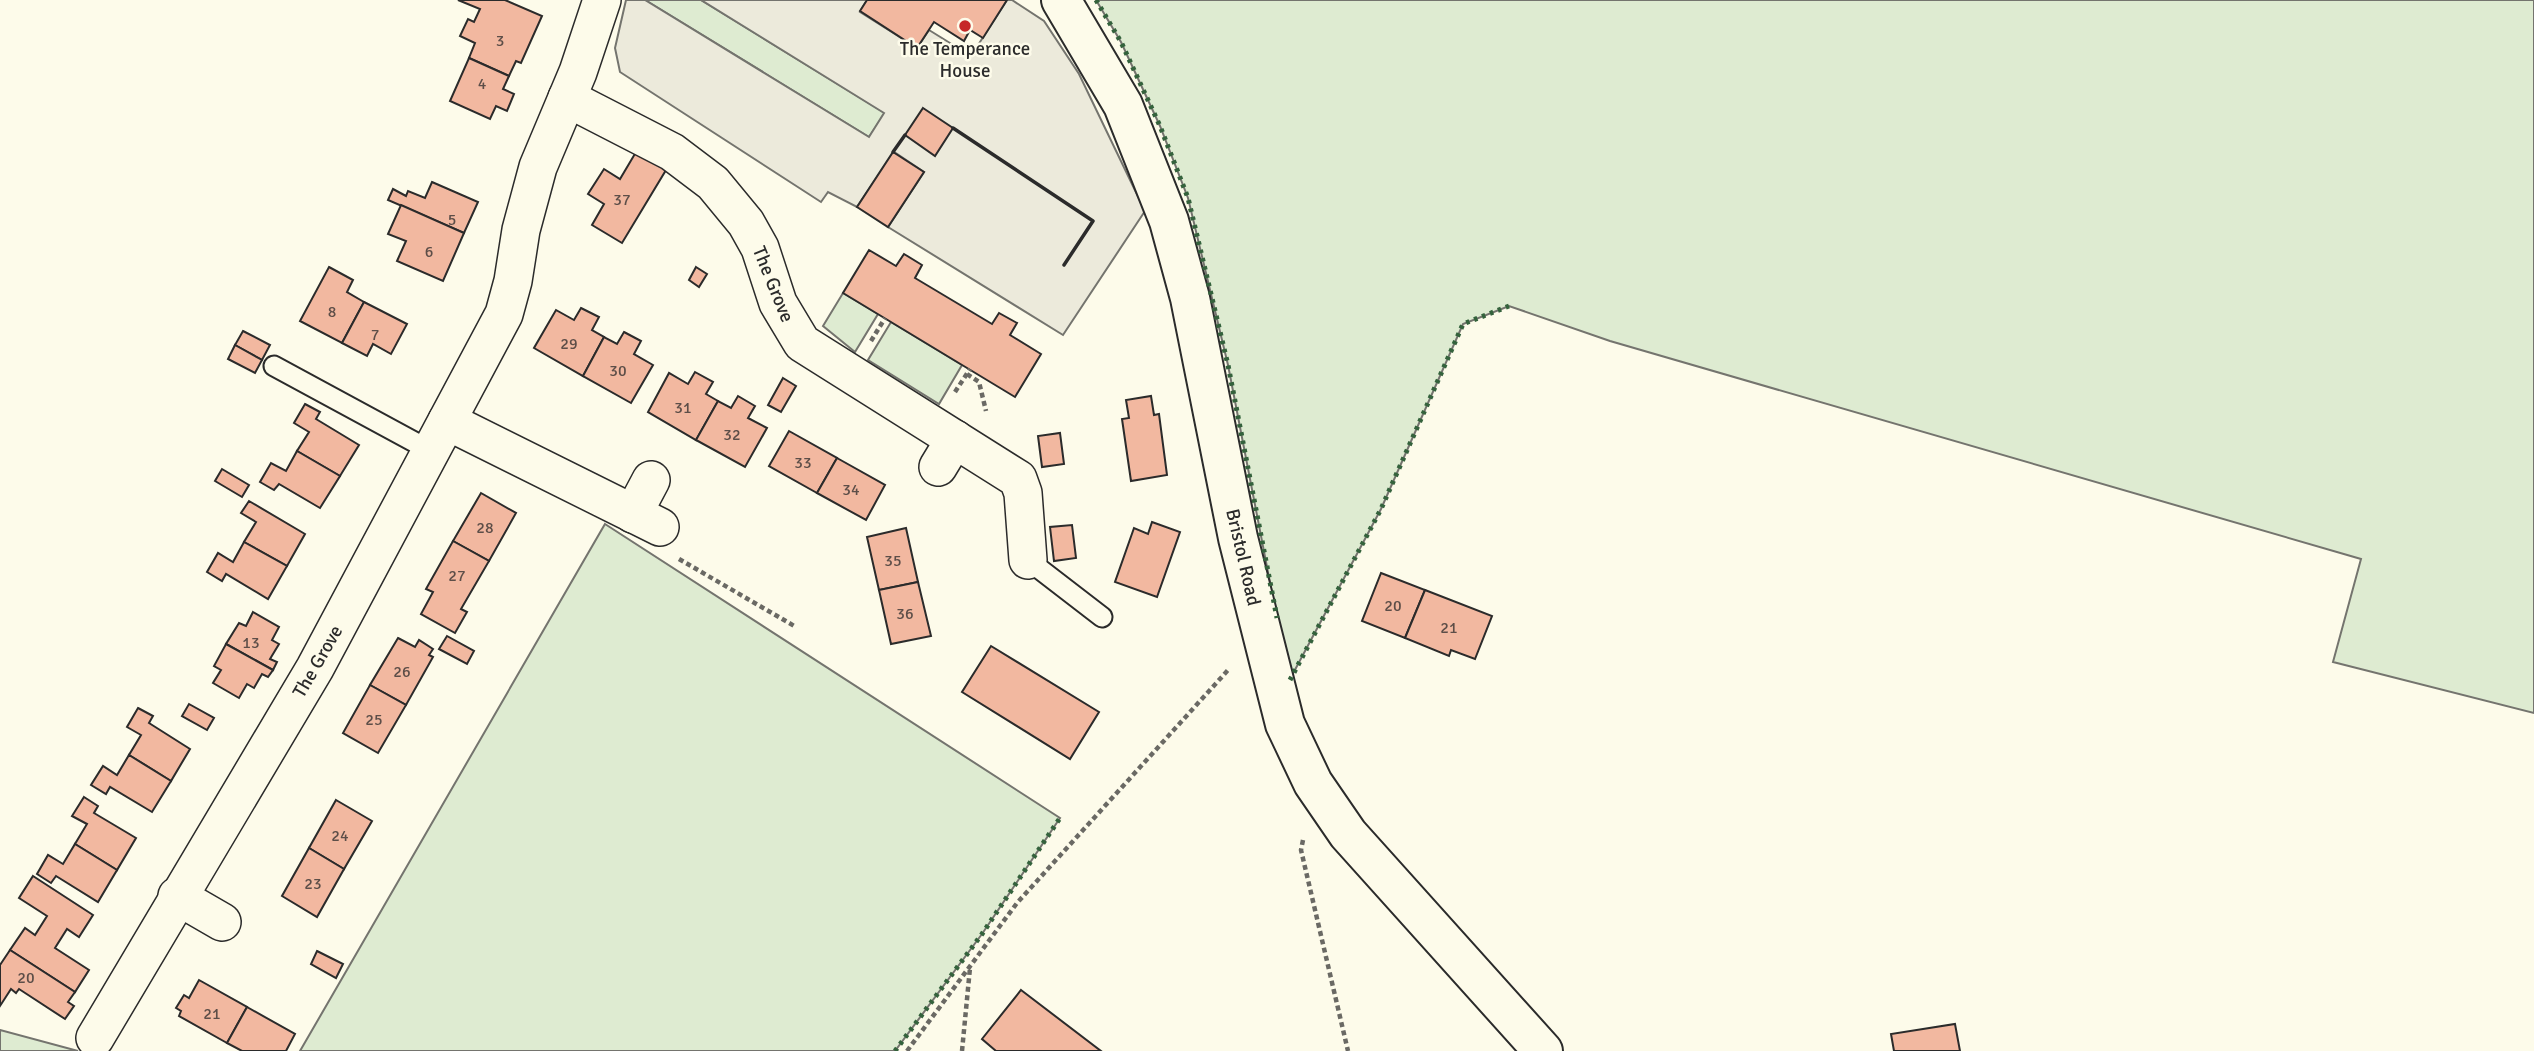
<svg xmlns="http://www.w3.org/2000/svg" width="2534" height="1051" font-family="Signika,sans-serif">
	<style>
		.green { fill: #deebd1; stroke: #74746e; stroke-width: 2 }
		.parking { fill: #eceadb; stroke: #74746e; stroke-width: 2 }
		.building { fill: #f2b8a0; stroke: #2b2b2b; stroke-width: 2 }
		.lines { fill: none; stroke-linecap: round; stroke-linejoin: round }
		.lane-casing { stroke: #2b2b2b; stroke-width: 23 }
		.street-casing { stroke: #2b2b2b; stroke-width: 40 }
		.secondary-casing { stroke: #2b2b2b; stroke-width: 42 }
		.path { stroke: #6a6964; stroke-width: 4.5; stroke-dasharray: 5 3.5; stroke-linecap: butt }
		.lane { stroke: #fdfbea; stroke-width: 19 }
		.street { stroke: #fdfbea; stroke-width: 37 }
		.secondary { stroke: #fdfbea; stroke-width: 38 }
		.hedge { stroke: #34623c; stroke-width: 5; stroke-dasharray: 3.5 5; stroke-linecap: butt }
		.wall { stroke: #2b2b2b; stroke-width: 3.5 }
		.poi-dot { fill: #c62828; stroke: #fdfbea; stroke-width: 2.5 }
		.labels { text-anchor: middle; stroke-width: 5; stroke-linejoin: round; paint-order: stroke }
		.number-label { font-size: 16px; fill: #5d4e48 }
		.poi-label { font-size: 19px; fill: #2b2b2b; stroke: #fdfbea }
		.street-label { font-size: 19px; fill: #2b2b2b; stroke: #fdfbea }
	</style>
	<rect width="100%" height="100%" fill="#fdfbea"/>
	<g class="green">
		<path d="M 645,0 L 701,0 L 885,113 L 869,137 Z"/>
		<path d="M 1096,0 L 2534,0 L 2534,713 L 2333,662 L 2361,559 L 1610,341 L 1509,306 L 1463,324 L 1381,509 L 1289,681 L 1228,365 L 1188,198 L 1160,126 L 1121,42 Z"/>
		<path d="M 843,293 L 878,314 L 855,352 L 823,326 Z"/>
		<path d="M 891,322 L 962,365 L 939,404 L 868,360 Z"/>
		<path d="M 605,524 L 1060,818 L 982,934 L 895,1051 L 300,1051 Z"/>
		<path d="M 0,1030 L 78,1051 L 0,1051 Z"/>
	</g>
	<path class="parking" d="M 626,0 L 645,0 L 869,137 L 884,113 L 701,0 L 867,0 L 860,12 L 917,48 L 929,30 L 971,56 L 1007,0 L 1012,0 L 1044,21 L 1079,74 L 1145,211 L 1063,335 L 888,227 L 924,172 L 894,152 L 857,207 L 828,192 L 821,202 L 620,72 L 615,48 Z"/>
	<g class="building">
		<path d="M 458,0 L 505,0 L 542,16 L 521,63 L 516,61 L 509,76 L 469,58 L 475,43 L 460,36 L 468,19 L 474,22 L 480,9 Z"/>
		<path d="M 867,0 L 1007,0 L 983,38 L 970,30 L 964,41 L 934,22 L 917,48 L 860,11 Z"/>
		<path d="M 469,58 L 509,76 L 503,89 L 514,94 L 507,111 L 496,106 L 490,119 L 450,101 Z"/>
		<path d="M 923,108 L 953,128 L 935,156 L 905,135 Z"/>
		<path d="M 636,152 L 666,170 L 622,243 L 592,225 L 604,204 L 588,194 L 604,169 L 620,179 Z"/>
		<path d="M 893,152 L 924,172 L 888,227 L 857,207 Z"/>
		<path d="M 432,182 L 478,202 L 464,233 L 388,200 L 393,189 L 406,196 L 408,191 L 425,198 Z"/>
		<path d="M 401,205 L 464,233 L 443,281 L 397,261 L 406,241 L 388,234 Z"/>
		<path d="M 869,250 L 896,266 L 904,254 L 922,265 L 915,278 L 992,324 L 999,313 L 1017,323 L 1010,335 L 1041,354 L 1015,397 L 843,293 Z"/>
		<path d="M 329,267 L 353,280 L 347,292 L 364,302 L 342,343 L 300,321 Z"/>
		<path d="M 696,267 L 707,274 L 699,287 L 689,280 Z"/>
		<path d="M 364,302 L 407,324 L 391,354 L 373,344 L 367,356 L 342,343 Z"/>
		<path d="M 581,308 L 599,317 L 592,330 L 604,337 L 583,376 L 534,348 L 556,310 L 574,320 Z"/>
		<path d="M 243,331 L 270,345 L 262,360 L 235,345 Z"/>
		<path d="M 624,332 L 641,341 L 634,354 L 653,365 L 631,403 L 583,376 L 604,337 L 617,344 Z"/>
		<path d="M 235,345 L 262,360 L 255,373 L 228,359 Z"/>
		<path d="M 695,372 L 713,382 L 706,394 L 718,401 L 696,440 L 648,412 L 669,373 L 688,384 Z"/>
		<path d="M 783,378 L 796,386 L 781,412 L 768,405 Z"/>
		<path d="M 738,396 L 755,406 L 748,418 L 767,428 L 745,467 L 696,440 L 718,401 L 731,408 Z"/>
		<path d="M 1151,396 L 1154,415 L 1159,414 L 1167,475 L 1131,481 L 1122,419 L 1129,418 L 1126,400 Z"/>
		<path d="M 305,404 L 320,412 L 316,419 L 359,445 L 340,476 L 297,451 L 309,432 L 294,423 Z"/>
		<path d="M 789,431 L 837,458 L 817,493 L 769,466 Z"/>
		<path d="M 1060,433 L 1064,464 L 1042,467 L 1038,436 Z"/>
		<path d="M 297,451 L 340,476 L 320,508 L 279,484 L 274,490 L 260,482 L 271,463 L 286,471 Z"/>
		<path d="M 837,458 L 885,485 L 866,520 L 817,493 Z"/>
		<path d="M 222,469 L 249,485 L 242,497 L 215,481 Z"/>
		<path d="M 481,493 L 516,513 L 489,561 L 453,541 Z"/>
		<path d="M 249,501 L 305,534 L 287,566 L 244,542 L 256,522 L 241,513 Z"/>
		<path d="M 1152,522 L 1180,532 L 1157,597 L 1115,582 L 1134,528 L 1148,534 Z"/>
		<path d="M 1072,525 L 1076,558 L 1054,561 L 1050,527 Z"/>
		<path d="M 906,528 L 918,582 L 879,590 L 867,537 Z"/>
		<path d="M 453,541 L 489,561 L 461,609 L 467,612 L 455,633 L 421,614 L 433,592 L 426,589 Z"/>
		<path d="M 244,542 L 287,566 L 268,599 L 226,574 L 222,581 L 207,572 L 218,553 L 233,562 Z"/>
		<path d="M 1381,573 L 1425,590 L 1405,638 L 1362,621 Z"/>
		<path d="M 918,582 L 931,636 L 891,644 L 879,590 Z"/>
		<path d="M 1425,590 L 1492,616 L 1475,659 L 1451,650 L 1449,656 L 1405,638 Z"/>
		<path d="M 253,612 L 279,627 L 272,640 L 279,644 L 270,659 L 277,662 L 273,670 L 226,644 L 239,623 L 246,626 Z"/>
		<path d="M 447,636 L 474,651 L 467,664 L 439,649 Z"/>
		<path d="M 398,638 L 415,647 L 419,640 L 433,649 L 429,655 L 433,657 L 406,705 L 370,685 Z"/>
		<path d="M 226,644 L 273,670 L 268,677 L 262,674 L 254,688 L 247,684 L 239,698 L 213,683 L 221,670 L 214,666 Z"/>
		<path d="M 991,646 L 1099,712 L 1070,759 L 962,692 Z"/>
		<path d="M 370,685 L 406,705 L 378,753 L 343,733 Z"/>
		<path d="M 189,704 L 214,718 L 207,730 L 182,716 Z"/>
		<path d="M 138,708 L 153,716 L 149,723 L 190,749 L 171,781 L 129,755 L 141,735 L 127,727 Z"/>
		<path d="M 129,755 L 171,781 L 152,812 L 110,787 L 106,794 L 91,785 L 103,766 L 117,775 Z"/>
		<path d="M 84,797 L 98,806 L 94,813 L 136,838 L 117,870 L 75,844 L 87,824 L 72,816 Z"/>
		<path d="M 336,800 L 372,821 L 344,869 L 309,848 Z"/>
		<path d="M 75,844 L 117,870 L 98,902 L 56,876 L 51,883 L 37,874 L 48,855 L 63,864 Z"/>
		<path d="M 309,848 L 344,869 L 317,917 L 282,896 Z"/>
		<path d="M 33,876 L 93,915 L 79,937 L 67,929 L 55,948 L 89,970 L 75,992 L 10,950 L 25,928 L 35,935 L 47,916 L 19,898 Z"/>
		<path d="M 10,950 L 75,992 L 68,1002 L 74,1006 L 65,1019 L 19,989 L 16,993 L 11,989 L 0,1006 L 0,965 Z"/>
		<path d="M 317,951 L 343,964 L 336,978 L 311,964 Z"/>
		<path d="M 199,980 L 247,1007 L 227,1043 L 179,1016 L 181,1011 L 176,1008 L 184,995 L 189,998 Z"/>
		<path d="M 1021,990 L 1101,1051 L 996,1051 L 982,1039 Z"/>
		<path d="M 247,1007 L 295,1034 L 286,1051 L 242,1051 L 227,1043 Z"/>
		<path d="M 1955,1024 L 1960,1051 L 1894,1051 L 1891,1034 Z"/>
	</g>
	<g class="lines">
		<defs>
			<g id="lane">
				<path d="M 274,366 L 431,451"/>
				<path d="M 1028,560 L 1102,617"/>
			</g>
			<g id="street">
				<path d="M 567,98 L 672,152 L 713,183 L 746,223 L 760,248 L 778,303 L 802,343 L 1018,479 L 1023,493 L 1028,560"/>
				<path d="M 447,421 L 660,527"/>
				<path d="M 938,467 L 955,439"/>
				<path d="M 633,514 L 651,480"/>
				<path d="M 177,896 L 222,922"/>
				<path d="M 95,1038 L 315,668 L 504,314 L 513,281 L 521,230 L 538,167 L 578,72 L 602,0"/>
			</g>
			<path id="secondary" d="M 1061,0 L 1123,105 L 1169,221 L 1190,298 L 1238,538 L 1285,724 L 1313,783 L 1348,834 L 1543,1051"/>
		</defs>
		<use href="#lane" class="lane-casing"/>
		<use href="#street" class="street-casing"/>
		<use href="#secondary" class="secondary-casing"/>
		<g class="path">
			<path d="M 871,341 L 885,318"/>
			<path d="M 967,374 L 979,382 L 986,411"/>
			<path d="M 955,392 L 970,369"/>
			<path d="M 679,559 L 796,627"/>
			<path d="M 1303,840 L 1301,850 L 1348,1051"/>
			<path d="M 907,1051 L 1017,903 L 1229,669"/>
			<path d="M 962,1051 L 970,968"/>
		</g>
		<use href="#lane" class="lane"/>
		<use href="#street" class="street"/>
		<use href="#secondary" class="secondary"/>
		<g class="hedge">
			<path d="M 1096,0 L 1121,42 L 1160,126 L 1188,198 L 1228,365 L 1277,618"/>
			<path d="M 1290,680 L 1381,509 L 1463,324 L 1509,306"/>
			<path d="M 895,1051 L 982,934 L 1060,818"/>
		</g>
		<g class="wall">
			<path d="M 953,128 L 1093,221 L 1064,265"/>
			<path d="M 893,152 L 905,135"/>
		</g>
	</g>
	<circle class="poi-dot" cx="965" cy="26" r="7"/>
	<g class="labels">
		<g class="number-label">
			<text x="500" y="46">3</text>
			<text x="482" y="89">4</text>
			<text x="622" y="205">37</text>
			<text x="452" y="225">5</text>
			<text x="429" y="257">6</text>
			<text x="332" y="317">8</text>
			<text x="375" y="340">7</text>
			<text x="569" y="349">29</text>
			<text x="618" y="376">30</text>
			<text x="683" y="413">31</text>
			<text x="732" y="440">32</text>
			<text x="803" y="468">33</text>
			<text x="851" y="495">34</text>
			<text x="485" y="533">28</text>
			<text x="893" y="566">35</text>
			<text x="457" y="581">27</text>
			<text x="1393" y="611">20</text>
			<text x="905" y="619">36</text>
			<text x="1449" y="633">21</text>
			<text x="251" y="648">13</text>
			<text x="402" y="677">26</text>
			<text x="374" y="725">25</text>
			<text x="340" y="841">24</text>
			<text x="313" y="889">23</text>
			<text x="26" y="983">20</text>
			<text x="212" y="1019">21</text>
		</g>
		<g class="poi-label">
			<text x="965" y="55">The Temperance<tspan x="965" dy="22">House</tspan></text>
		</g>
		<g class="street-label">
			<text transform="translate(774 284) rotate(68)" y="7">The Grove</text>
			<text transform="translate(1244 557) rotate(77)" y="7">Bristol Road</text>
			<text transform="translate(317 661) rotate(-60)" y="7">The Grove</text>
		</g>
	</g>
</svg>
